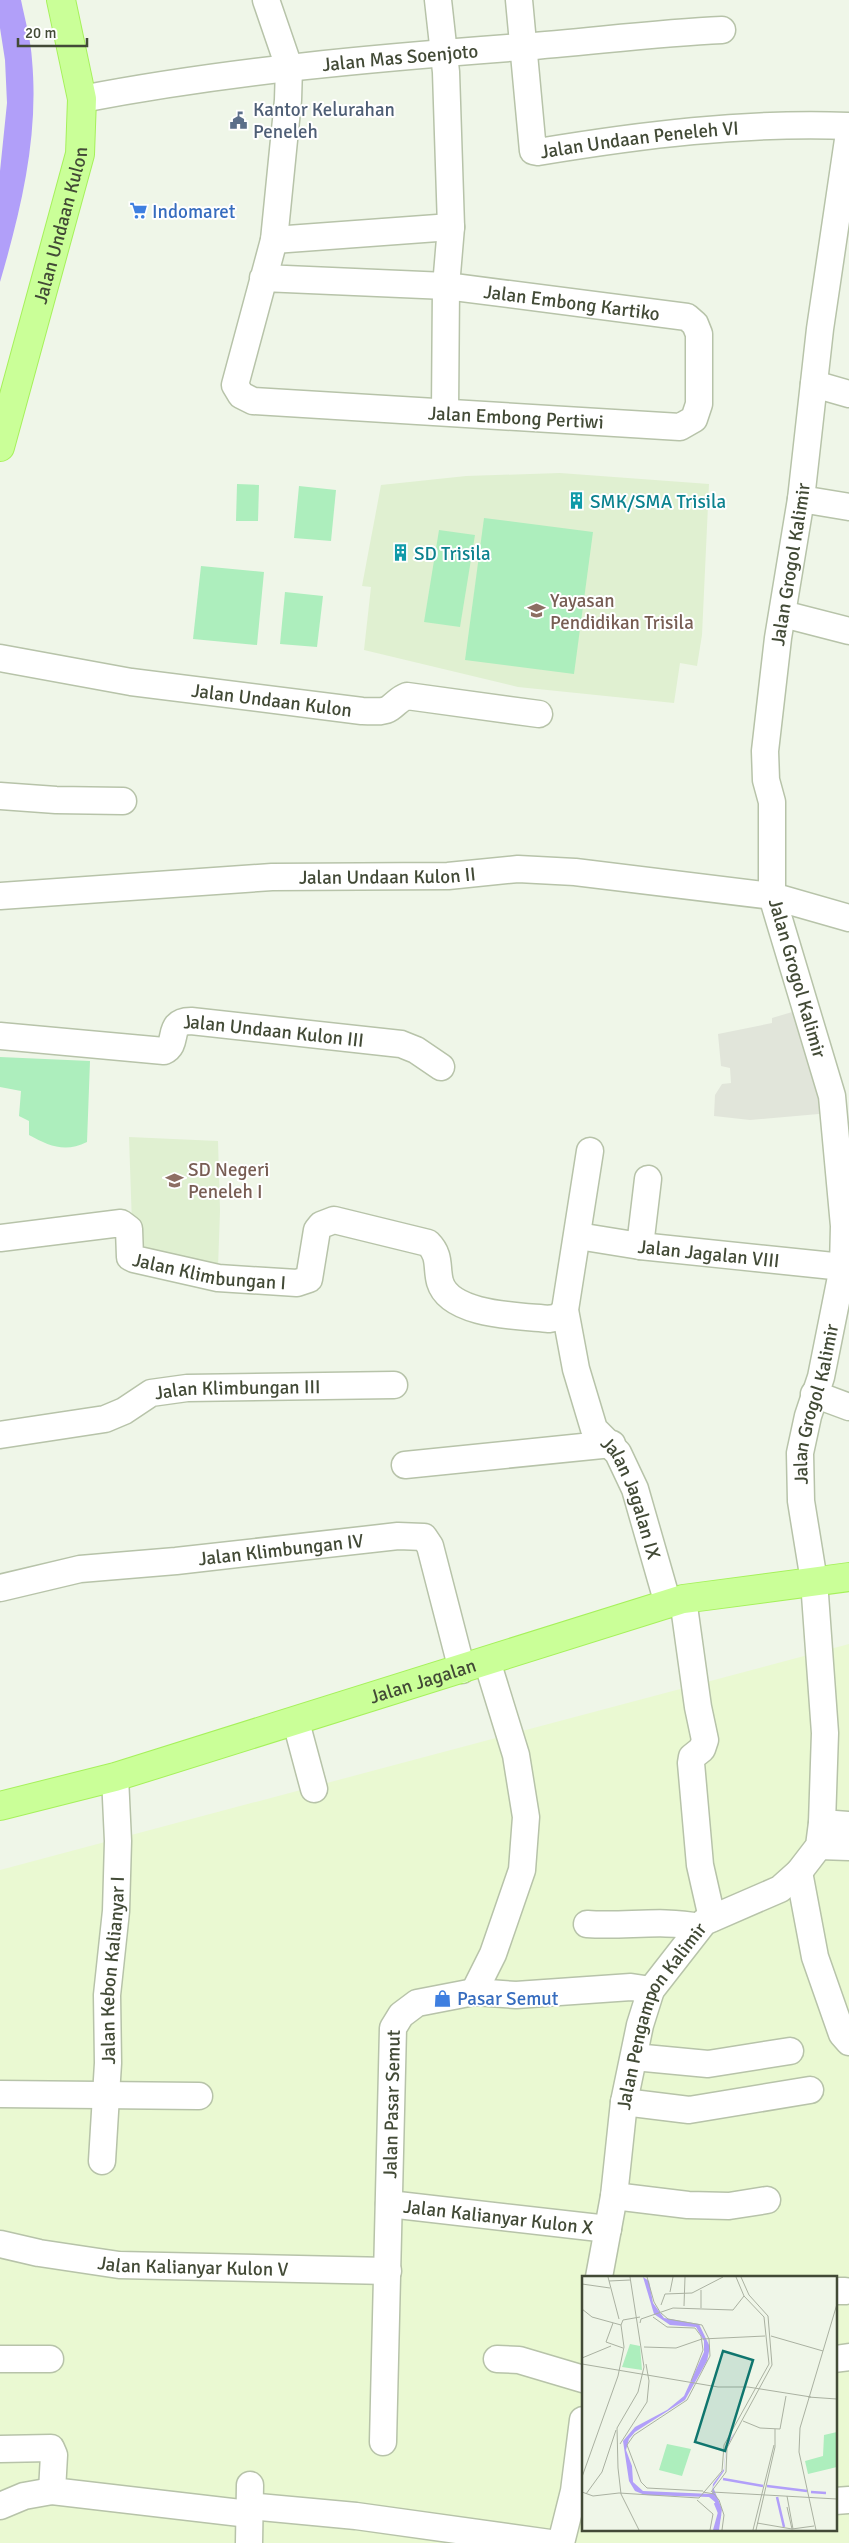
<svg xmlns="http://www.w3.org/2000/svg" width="849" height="2543" font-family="Signika,sans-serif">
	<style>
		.commercial { fill: #eaf9d2; fill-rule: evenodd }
		.industrial { fill: #e1e5da }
		.education { fill: #e0f0d1 }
		.green { fill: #adeebd }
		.water { fill: #b19ff9 }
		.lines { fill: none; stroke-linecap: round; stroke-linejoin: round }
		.minor-casing { stroke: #b7c3a9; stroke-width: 29 }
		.major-casing { stroke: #a6f15b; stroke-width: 30 }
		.minor { stroke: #fff; stroke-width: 26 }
		.major { stroke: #caff98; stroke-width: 28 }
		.labels { text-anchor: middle; stroke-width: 4; stroke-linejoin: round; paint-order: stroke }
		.street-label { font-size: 19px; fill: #424a36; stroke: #fff }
		.service-label { font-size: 19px; fill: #4e5e75; stroke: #fff; text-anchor: start }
		.shop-label { font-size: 19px; fill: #366cbe; stroke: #fff; text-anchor: start }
		.culture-label { font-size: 19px; fill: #0d838f; stroke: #fff; text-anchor: start }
		.education-label { font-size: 19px; fill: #785e54; stroke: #fff; text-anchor: start }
		.inset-river { fill: none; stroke: #b19ff9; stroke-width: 2.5 }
		.inset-road { fill: none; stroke: #aab1a1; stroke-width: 1 }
		.view { fill: #0f766e; fill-opacity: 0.15; stroke: #0f766e; stroke-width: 2.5 }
		.inset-edge { fill: none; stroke: #424a36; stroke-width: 2.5 }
	</style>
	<rect width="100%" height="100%" fill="#eff6e8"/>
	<path class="commercial" d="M 849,1644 L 849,2543 L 0,2543 L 0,1870 ZM 583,2277 L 835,2277 L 835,2529 L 583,2529 Z"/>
	<path class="industrial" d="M 799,1010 L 830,1113 L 750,1120 L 714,1116 L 715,1095 L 722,1084 L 731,1083 L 730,1068 L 721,1066 L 718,1034 L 772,1023 L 772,1018 Z"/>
	<g class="education">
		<path d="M 560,473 L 709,484 L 702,635 L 697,666 L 680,663 L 674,703 L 518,687 L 364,650 L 371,587 L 362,586 L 381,485 L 466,476 Z"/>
		<path d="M 129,1137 L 218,1141 L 220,1211 L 218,1267 L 133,1253 Z"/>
	</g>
	<g class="green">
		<path d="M 237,484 L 259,485 L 258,521 L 236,521 Z"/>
		<path d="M 299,486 L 336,490 L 331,541 L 294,538 Z"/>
		<path d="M 484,518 L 593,532 L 574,674 L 465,660 Z"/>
		<path d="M 439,530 L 475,535 L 460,627 L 424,622 Z"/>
		<path d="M 201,566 L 264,572 L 257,645 L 193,639 Z"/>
		<path d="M 285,592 L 323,596 L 317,647 L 280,644 Z"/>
		<path d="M 0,1057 L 90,1061 L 87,1142 C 65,1153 49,1146 29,1135 L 29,1121 L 19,1116 L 21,1091 L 0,1087 Z"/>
	</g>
	<path class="water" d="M 0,0 L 21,0 C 25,20 31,40 32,60 C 39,136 21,210 0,282 L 0,171 L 7,103 L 5,60 L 0,28 Z"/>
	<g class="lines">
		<defs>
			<g id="minor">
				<path d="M 438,0 L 446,72 L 451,227 L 446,286 L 445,412"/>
				<path id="s1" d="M 519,0 L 533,151 L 538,152 C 641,135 744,122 849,126"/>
				<path id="s2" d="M 82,99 C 227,71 374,58 522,47 C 589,42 655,33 722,30"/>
				<path d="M 274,240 L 451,227"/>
				<path id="s3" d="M 263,278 L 446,286 L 687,317 L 695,324 L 699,334 L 699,404 L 694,419 L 680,427 L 253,401 L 241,395 L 235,385 L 274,240 L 288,100 L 289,67 L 266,0"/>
				<path d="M 814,384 L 849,394"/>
				<path d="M 801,499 L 849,507"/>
				<path d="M 783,614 L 849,631"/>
				<path id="s4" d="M 0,658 L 131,682 L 362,711 C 371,711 383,713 390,708 C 397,703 399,699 407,696 L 539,714"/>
				<path d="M 0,796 L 56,800 L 123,801"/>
				<path id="s5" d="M 0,896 L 272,877 L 448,876 L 518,869 L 575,872 L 772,896 L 849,918"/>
				<path id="s6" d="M 0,1036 L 164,1051 C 180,1044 165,1021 191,1021 L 401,1044 L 416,1050 L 441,1067"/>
				<path id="s7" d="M 590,1151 L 565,1310 L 576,1369 L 594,1429 L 618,1453 L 635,1489 L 668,1604"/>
				<path id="s8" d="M 578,1236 L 640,1246 L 843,1267"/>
				<path id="s9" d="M 0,1238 L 121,1223 L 129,1229 L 130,1257 L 134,1259 L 218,1278 L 297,1283 L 309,1279 L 317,1230 L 321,1225 L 334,1220 L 428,1243 C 441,1256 436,1267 440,1282 C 450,1316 521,1316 549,1319 L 559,1317 L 565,1310"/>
				<path d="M 640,1246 L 648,1179"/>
				<path d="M 814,1394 L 849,1407"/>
				<path id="s10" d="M 0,1435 L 105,1419 L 124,1411 L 151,1393 L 187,1388 L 394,1385"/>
				<path d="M 405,1465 L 612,1444"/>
				<path id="s11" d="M 0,1588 L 80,1569 L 176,1561 L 398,1536 L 424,1537 L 430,1546 L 462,1670"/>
				<path d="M 683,1599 L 698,1707 L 705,1740 L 702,1749 L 692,1757 L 691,1763 L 700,1865 L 712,1918"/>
				<path d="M 296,1722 L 314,1789"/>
				<path d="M 822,1823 L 849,1825"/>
				<path d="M 819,1846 L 849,1847"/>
				<path d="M 799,1872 L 815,1957 L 842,2034 L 849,2042"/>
				<path d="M 587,1924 C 624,1927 662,1919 699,1927"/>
				<path d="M 474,1992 L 493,1954 L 522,1870 L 526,1817 L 516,1755 L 487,1661"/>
				<path d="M 634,2057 L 708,2064 L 790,2051"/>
				<path d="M 0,2094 L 199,2096"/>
				<path d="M 624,2102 L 689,2110 L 810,2090"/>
				<path id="s12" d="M 102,2161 L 108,2063 L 107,1995 L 116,1911 L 118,1841 L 115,1777"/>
				<path d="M 614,2196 L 688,2205 L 729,2206 L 767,2200"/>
				<path id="s13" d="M 389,2204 L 608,2229"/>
				<path id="s14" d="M 0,2244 L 39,2253 L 119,2265 L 388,2271"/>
				<path id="s15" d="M 599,2277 L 614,2196 L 624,2102 L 640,2025 L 651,1990 L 704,1922 L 780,1889 L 799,1872 L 819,1846 L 822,1823 L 825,1733 L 814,1581 L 801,1501 L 800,1453 L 808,1416 L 821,1377 L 843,1267 L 844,1226 L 832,1096 L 772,896 L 772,802 L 766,780 L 765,751 L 778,638 L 801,499 L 820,329 L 849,133"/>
				<path d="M 835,2291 L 845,2291"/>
				<path d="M 0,2359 L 50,2359"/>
				<path d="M 497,2359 L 519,2360 L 583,2379"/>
				<path d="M 835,2359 L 849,2357"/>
				<path id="s16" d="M 383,2442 L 393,2028 L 401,2015 L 417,2003 L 474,1992 L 516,1995 L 631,1987 L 651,1990"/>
				<path d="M 0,2449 L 51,2448 L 54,2455 L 52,2491 L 249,2514"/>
				<path d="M 835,2501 L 849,2500"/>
				<path d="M 0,2506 L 24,2496 L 52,2491"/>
				<path d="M 249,2506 L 356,2516 L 550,2543"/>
				<path d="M 249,2543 L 250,2485"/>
				<path d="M 561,2543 L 574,2491 L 583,2420"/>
			</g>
			<g id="major">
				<path id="s17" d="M 0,447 L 80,154 L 82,99 L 61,0"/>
				<path id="s18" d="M 0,1806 L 115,1777 L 683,1599 L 849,1577"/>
			</g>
		</defs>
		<use href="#minor" class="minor-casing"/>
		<use href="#major" class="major-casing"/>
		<use href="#minor" class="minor"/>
		<use href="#major" class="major"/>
	</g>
	<defs>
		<symbol id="civic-bare" viewBox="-9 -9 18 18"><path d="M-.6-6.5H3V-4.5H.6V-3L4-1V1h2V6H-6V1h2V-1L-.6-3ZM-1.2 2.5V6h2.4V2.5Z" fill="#5c6f8a" stroke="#fff" stroke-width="2.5" paint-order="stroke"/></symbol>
		<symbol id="supermarket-bare" viewBox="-9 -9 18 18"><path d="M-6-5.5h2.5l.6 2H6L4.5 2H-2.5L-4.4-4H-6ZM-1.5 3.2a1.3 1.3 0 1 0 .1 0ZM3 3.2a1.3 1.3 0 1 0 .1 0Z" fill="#3f7fe0" stroke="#fff" stroke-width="2.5" paint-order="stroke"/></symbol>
		<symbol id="building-bare" viewBox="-9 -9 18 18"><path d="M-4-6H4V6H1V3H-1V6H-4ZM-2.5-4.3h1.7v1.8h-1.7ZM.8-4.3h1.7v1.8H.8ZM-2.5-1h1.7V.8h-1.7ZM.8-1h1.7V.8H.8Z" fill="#0f9aa8" stroke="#fff" stroke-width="2.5" paint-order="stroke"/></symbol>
		<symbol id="school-bare" viewBox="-9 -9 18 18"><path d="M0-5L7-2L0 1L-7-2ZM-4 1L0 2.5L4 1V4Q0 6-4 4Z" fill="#8d6e63" stroke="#fff" stroke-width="2.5" paint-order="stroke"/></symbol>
		<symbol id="shop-bare" viewBox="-9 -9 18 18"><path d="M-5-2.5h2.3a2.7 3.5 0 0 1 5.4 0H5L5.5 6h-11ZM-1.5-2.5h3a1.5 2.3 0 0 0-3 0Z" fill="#3f7fe0" stroke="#fff" stroke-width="2.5" paint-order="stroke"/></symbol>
	</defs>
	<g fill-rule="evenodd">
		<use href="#civic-bare" x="226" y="108" width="25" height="25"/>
		<use href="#supermarket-bare" x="126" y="198" width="25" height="25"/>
		<use href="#building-bare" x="564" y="488" width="25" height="25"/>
		<use href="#building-bare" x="388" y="540" width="25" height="25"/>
		<use href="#school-bare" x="524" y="598" width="25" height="25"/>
		<use href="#school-bare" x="162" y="1168" width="25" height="25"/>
		<use href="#shop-bare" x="430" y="1986" width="25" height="25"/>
	</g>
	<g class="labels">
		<g class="street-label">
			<text dy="7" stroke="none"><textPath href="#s2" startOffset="321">Jalan Mas Soenjoto</textPath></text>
			<text dy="7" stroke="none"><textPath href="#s1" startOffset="259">Jalan Undaan Peneleh VI</textPath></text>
			<text dy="7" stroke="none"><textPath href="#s17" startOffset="230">Jalan Undaan Kulon</textPath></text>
			<text dy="7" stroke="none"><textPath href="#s3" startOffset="310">Jalan Embong Kartiko</textPath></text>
			<text transform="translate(516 417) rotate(3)" y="7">Jalan Embong Pertiwi</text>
			<text dy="7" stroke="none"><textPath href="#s15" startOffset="1820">Jalan Grogol Kalimir</textPath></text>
			<text dy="7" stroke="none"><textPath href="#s4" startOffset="275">Jalan Undaan Kulon</textPath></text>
			<text dy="7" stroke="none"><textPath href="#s5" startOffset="388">Jalan Undaan Kulon II</textPath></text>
			<text transform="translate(798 978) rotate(74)" y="7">Jalan Grogol Kalimir</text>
			<text dy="7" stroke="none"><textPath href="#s6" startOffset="292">Jalan Undaan Kulon III</textPath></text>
			<text dy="7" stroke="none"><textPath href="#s8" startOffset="132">Jalan Jagalan VIII</textPath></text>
			<text dy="7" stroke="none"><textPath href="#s9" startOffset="241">Jalan Klimbungan I</textPath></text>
			<text dy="7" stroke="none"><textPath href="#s10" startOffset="246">Jalan Klimbungan III</textPath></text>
			<text dy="7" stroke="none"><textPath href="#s15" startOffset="965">Jalan Grogol Kalimir</textPath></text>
			<text dy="7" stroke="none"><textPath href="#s7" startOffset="364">Jalan Jagalan IX</textPath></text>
			<text dy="7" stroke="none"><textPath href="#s11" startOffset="284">Jalan Klimbungan IV</textPath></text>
			<text dy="7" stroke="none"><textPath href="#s18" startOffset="441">Jalan Jagalan</textPath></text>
			<text dy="7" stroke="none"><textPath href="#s12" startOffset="191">Jalan Kebon Kalianyar I</textPath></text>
			<text dy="7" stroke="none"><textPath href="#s15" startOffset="272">Jalan Pengampon Kalimir</textPath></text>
			<text dy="7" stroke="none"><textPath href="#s16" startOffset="338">Jalan Pasar Semut</textPath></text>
			<text dy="7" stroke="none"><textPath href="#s13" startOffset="110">Jalan Kalianyar Kulon X</textPath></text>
			<text dy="7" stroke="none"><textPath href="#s14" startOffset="195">Jalan Kalianyar Kulon V</textPath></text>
		</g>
		<g class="service-label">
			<text x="253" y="116">Kantor Kelurahan<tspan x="253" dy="22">Peneleh</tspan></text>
		</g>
		<g class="shop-label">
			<text x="152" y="218">Indomaret</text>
			<text x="457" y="2005">Pasar Semut</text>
		</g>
		<g class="culture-label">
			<text x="590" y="508">SMK/SMA Trisila</text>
			<text x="414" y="560">SD Trisila</text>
		</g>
		<g class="education-label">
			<text x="550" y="607">Yayasan<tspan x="550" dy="22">Pendidikan Trisila</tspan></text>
			<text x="188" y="1176">SD Negeri<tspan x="188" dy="22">Peneleh I</tspan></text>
		</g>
	</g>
	<g transform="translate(582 2276)">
		<rect width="255" height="255" fill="#eff6e8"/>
		<path d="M 48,68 L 58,70 L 60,94 L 40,91 ZM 255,156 L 255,191 L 226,198 L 223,185 L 241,180 L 242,159 ZM 85,168 L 109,173 L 100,200 L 77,194 Z" fill="#adeebd"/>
		<path d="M 61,1 L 67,5 L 71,27 L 82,42 L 117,48 L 128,71 L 125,85 L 103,124 L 53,156 L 47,163 L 44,174 L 50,190 L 51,206 L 61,215 L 130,218 L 131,208 L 142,193 L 144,169 L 153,156 L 144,172 L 142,195 L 131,211 L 140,233 L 137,254 L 131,254 L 136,236 L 133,226 L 127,221 L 63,219 L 53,215 L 47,205 L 41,165 L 53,151 L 85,134 L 102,120 L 122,76 L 122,65 L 114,51 L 88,49 L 72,38 Z" fill="#b19ff9"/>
		<path class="inset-river" d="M 141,203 L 181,210M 185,210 L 225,215M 229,216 L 244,217M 195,221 L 202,251M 133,227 L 138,239 L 134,254"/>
		<path class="inset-road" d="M 26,1 L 37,43M 48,1 L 62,91 L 56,116 L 35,152 L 36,192 L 39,218 L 57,254M 65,1 L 72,26 L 78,36M 27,5 L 48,4M 0,8 L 28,12M 119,14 L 119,32M 88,16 L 91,1M 79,29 L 83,18 L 110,17 L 141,1M 102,30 L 103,1M 0,33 L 10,41 L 39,49M 71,41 L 85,51 L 113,52 L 119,60 L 121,74 L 109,105M 31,47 L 24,66 L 41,72M 58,47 L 59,43 L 91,32 L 151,34 L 162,20M 39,49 L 41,44 L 58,41M 189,60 L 241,75M 62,71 L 94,72 L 120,63 L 183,60M 0,82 L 29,70M 0,88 L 136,111 L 166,111 L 229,121M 226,121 L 255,123M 161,145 L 178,152 L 198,153 L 204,120M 38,168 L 65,126 L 67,105 L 64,88M 45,169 L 52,159 L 105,124 L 128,80 L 127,63 L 120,49 L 86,43 L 79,37M 45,169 L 59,206 L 65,212 L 121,215M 0,201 L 36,100 L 42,71 L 39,49M 0,216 L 11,220 L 37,217 L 117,222 L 140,195 L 142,169 L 187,88 L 182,41 L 162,20 L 154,1M 121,216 L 132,218 L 137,224 L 142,239 L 140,254M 129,216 L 144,196 L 145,172 L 190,89 L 186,40 L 167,19 L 159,1M 130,216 L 255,223M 4,218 L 20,196 L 34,154M 205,220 L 211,253M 115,224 L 131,238 L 128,254M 205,231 L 210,253M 175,247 L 210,253 L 232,250M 171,254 L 192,169M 174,254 L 193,171 L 193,153M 234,254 L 217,176 L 218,152 L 255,28"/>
		<path class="view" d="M 141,75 L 171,84 L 143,175 L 113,166 Z"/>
		<rect width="255" height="255" class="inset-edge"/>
	</g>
	<path d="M18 38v8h69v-8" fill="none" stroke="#424a36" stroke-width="2.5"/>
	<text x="25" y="38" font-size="15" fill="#424a36" stroke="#ffffff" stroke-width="4" paint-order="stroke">20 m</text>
</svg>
